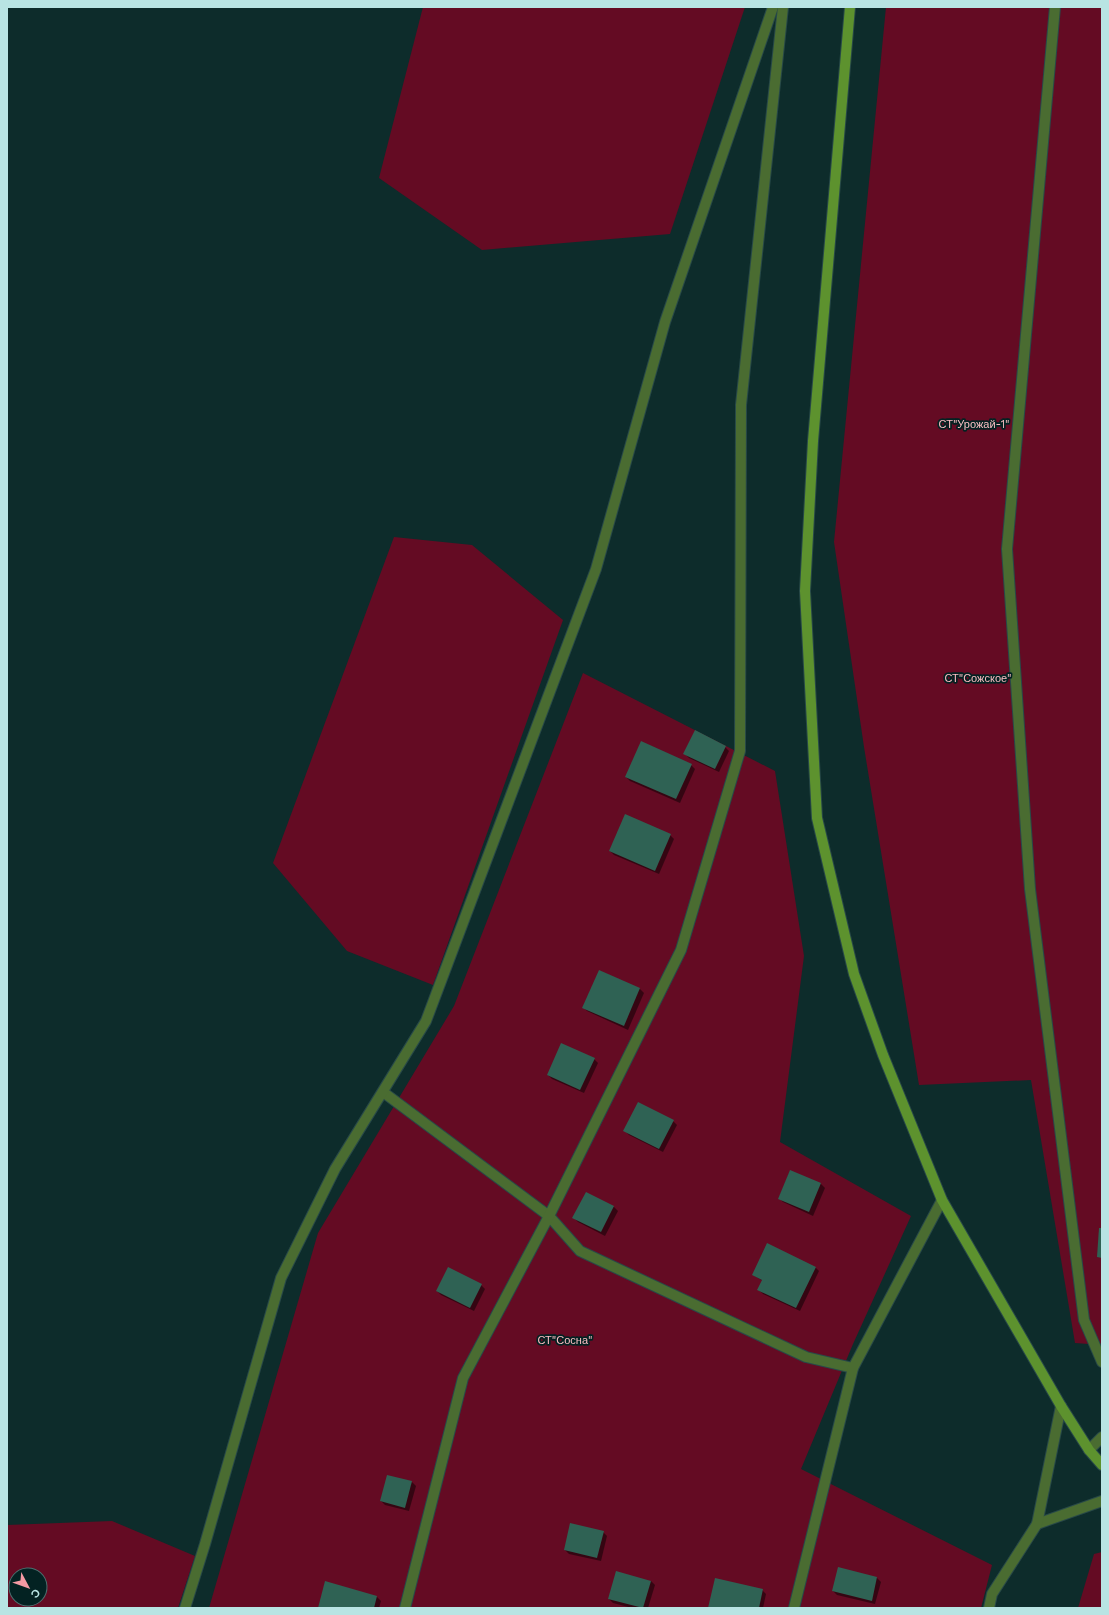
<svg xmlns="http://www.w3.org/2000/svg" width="1109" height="1615" font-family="'Work Sans',sans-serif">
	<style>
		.green { fill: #640b23; fill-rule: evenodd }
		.shadow { fill: #0007 }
		.building { fill: #2f6254 }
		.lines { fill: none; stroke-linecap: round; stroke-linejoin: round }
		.lane-casing { stroke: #284948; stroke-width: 12 }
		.secondary-casing { stroke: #284948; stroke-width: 12 }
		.lane { stroke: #4a6c31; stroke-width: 10 }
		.secondary { stroke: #5d922e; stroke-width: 10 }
		.labels { text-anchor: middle; stroke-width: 3.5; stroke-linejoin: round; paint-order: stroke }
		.park-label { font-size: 11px; fill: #febfc4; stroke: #032222 }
	</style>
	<rect width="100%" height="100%" fill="#0d2c2b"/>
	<g class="green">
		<path d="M 423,7 L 745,7 L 670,234 L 482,250 L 379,178 Z"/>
		<path d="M 886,7 L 1102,7 L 1102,1345 L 1075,1343 L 1031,1080 L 919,1085 L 864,747 L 834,542 Z"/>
		<path d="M 394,537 L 472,545 L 563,620 L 433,985 L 347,951 L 273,863 Z"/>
		<path d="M 583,673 L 775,771 L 804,956 L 780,1142 L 911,1216 L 853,1344 L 801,1469 L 992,1565 L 981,1608 L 209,1608 L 318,1233 L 454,1006 Z"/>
		<path d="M 112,1521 L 195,1556 L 178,1608 L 7,1608 L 7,1525 ZM 16,1575 L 40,1575 L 40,1599 L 16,1599 Z"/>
		<path d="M 1102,1552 L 1102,1608 L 1078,1608 L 1094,1554 Z"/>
	</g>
	<g class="shadow">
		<path d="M 725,747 L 729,751 L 719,772 L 689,758 L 685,754 Z"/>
		<path d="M 691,765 L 695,769 L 680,803 L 630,781 L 626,777 Z"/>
		<path d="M 670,835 L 674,839 L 659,874 L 614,855 L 610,851 Z"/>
		<path d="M 600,971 L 640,989 L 644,993 L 628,1030 L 587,1011 L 583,1007 Z"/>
		<path d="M 594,1059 L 598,1063 L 584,1093 L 552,1079 L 548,1075 Z"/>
		<path d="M 673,1121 L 677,1125 L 663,1152 L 629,1135 L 625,1131 Z"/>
		<path d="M 790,1171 L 821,1184 L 825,1188 L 813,1216 L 783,1202 L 779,1198 Z"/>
		<path d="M 586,1193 L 614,1207 L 618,1211 L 605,1236 L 578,1222 L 574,1218 Z"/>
		<path d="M 815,1267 L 819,1271 L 800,1311 L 763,1294 L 759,1290 L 763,1281 L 753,1275 Z"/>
		<path d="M 481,1285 L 485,1289 L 474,1311 L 441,1295 L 437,1291 Z"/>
		<path d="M 412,1482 L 416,1486 L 409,1511 L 385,1505 L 381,1501 Z"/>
		<path d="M 603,1532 L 607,1536 L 601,1561 L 569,1554 L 565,1550 Z"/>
		<path d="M 839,1569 L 877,1578 L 881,1582 L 875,1604 L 837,1595 L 833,1591 Z"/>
		<path d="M 651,1581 L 655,1585 L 648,1608 L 632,1608 L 613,1603 L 609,1599 Z"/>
		<path d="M 762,1590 L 766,1594 L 763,1608 L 709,1608 Z"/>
		<path d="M 377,1597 L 381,1601 L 379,1608 L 319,1608 Z"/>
	</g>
	<g class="building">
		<path d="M 695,730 L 726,746 L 715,769 L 683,754 Z"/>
		<path d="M 641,741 L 692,764 L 676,799 L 625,777 Z"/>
		<path d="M 625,814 L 671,834 L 655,871 L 609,851 Z"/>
		<path d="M 599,970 L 640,988 L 624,1026 L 582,1008 Z"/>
		<path d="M 561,1043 L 595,1058 L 580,1090 L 547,1075 Z"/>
		<path d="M 638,1102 L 674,1120 L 659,1149 L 623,1131 Z"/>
		<path d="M 790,1170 L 821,1183 L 809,1212 L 778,1199 Z"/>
		<path d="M 586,1192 L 614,1206 L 601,1232 L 572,1218 Z"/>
		<path d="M 1099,1228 L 1102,1228 L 1102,1258 L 1097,1257 Z"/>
		<path d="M 767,1243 L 816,1267 L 796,1308 L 757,1290 L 762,1280 L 752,1275 Z"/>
		<path d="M 448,1267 L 482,1284 L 470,1308 L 436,1291 Z"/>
		<path d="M 387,1475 L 412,1481 L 405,1508 L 380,1501 Z"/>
		<path d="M 570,1523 L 604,1531 L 597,1558 L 564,1550 Z"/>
		<path d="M 838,1567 L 877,1577 L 872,1601 L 832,1591 Z"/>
		<path d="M 616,1571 L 651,1581 L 643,1608 L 608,1599 Z"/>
		<path d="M 715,1578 L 763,1589 L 759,1608 L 708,1608 Z"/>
		<path d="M 325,1581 L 377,1596 L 374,1608 L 318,1608 Z"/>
	</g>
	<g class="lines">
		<defs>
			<g id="lane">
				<path d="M 1055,7 L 1007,549 L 1030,889 L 1084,1320 L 1102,1362"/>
				<path d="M 383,1092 L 549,1216 L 580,1251 L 806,1357 L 853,1368"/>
				<path d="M 1089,1450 L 1102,1437"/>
				<path d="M 1037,1524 L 1102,1501"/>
				<path d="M 185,1608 L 205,1544 L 281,1278 L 335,1169 L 426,1021 L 596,569 L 665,322 L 773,7"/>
				<path d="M 405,1608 L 463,1378 L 549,1216 L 681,950 L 740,751 L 741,405 L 783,7"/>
				<path d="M 794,1608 L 853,1368 L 942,1200"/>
				<path d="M 989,1608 L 992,1594 L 1037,1524 L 1061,1406"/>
			</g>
			<path id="secondary" d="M 850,7 L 813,441 L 805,591 L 817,818 L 854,974 L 883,1055 L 942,1200 L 1061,1406 L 1089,1450 L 1102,1465"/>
		</defs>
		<use href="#lane" class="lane-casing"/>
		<use href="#secondary" class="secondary-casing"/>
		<use href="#lane" class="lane"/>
		<use href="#secondary" class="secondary"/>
	</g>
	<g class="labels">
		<g class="park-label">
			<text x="974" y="428">СТ"Урожай-1"</text>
			<text x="978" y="682">СТ"Сожское"</text>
			<text x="565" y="1344">СТ"Сосна"</text>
		</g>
	</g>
	<rect width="1109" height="1615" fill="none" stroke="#b8e4e3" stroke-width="16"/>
	<g transform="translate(28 1587) rotate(131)"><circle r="19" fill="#032222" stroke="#4b706f"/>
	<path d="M0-3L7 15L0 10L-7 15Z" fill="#f49aa3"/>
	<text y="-6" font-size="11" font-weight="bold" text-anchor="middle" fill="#b8e4e3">С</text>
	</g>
</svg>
